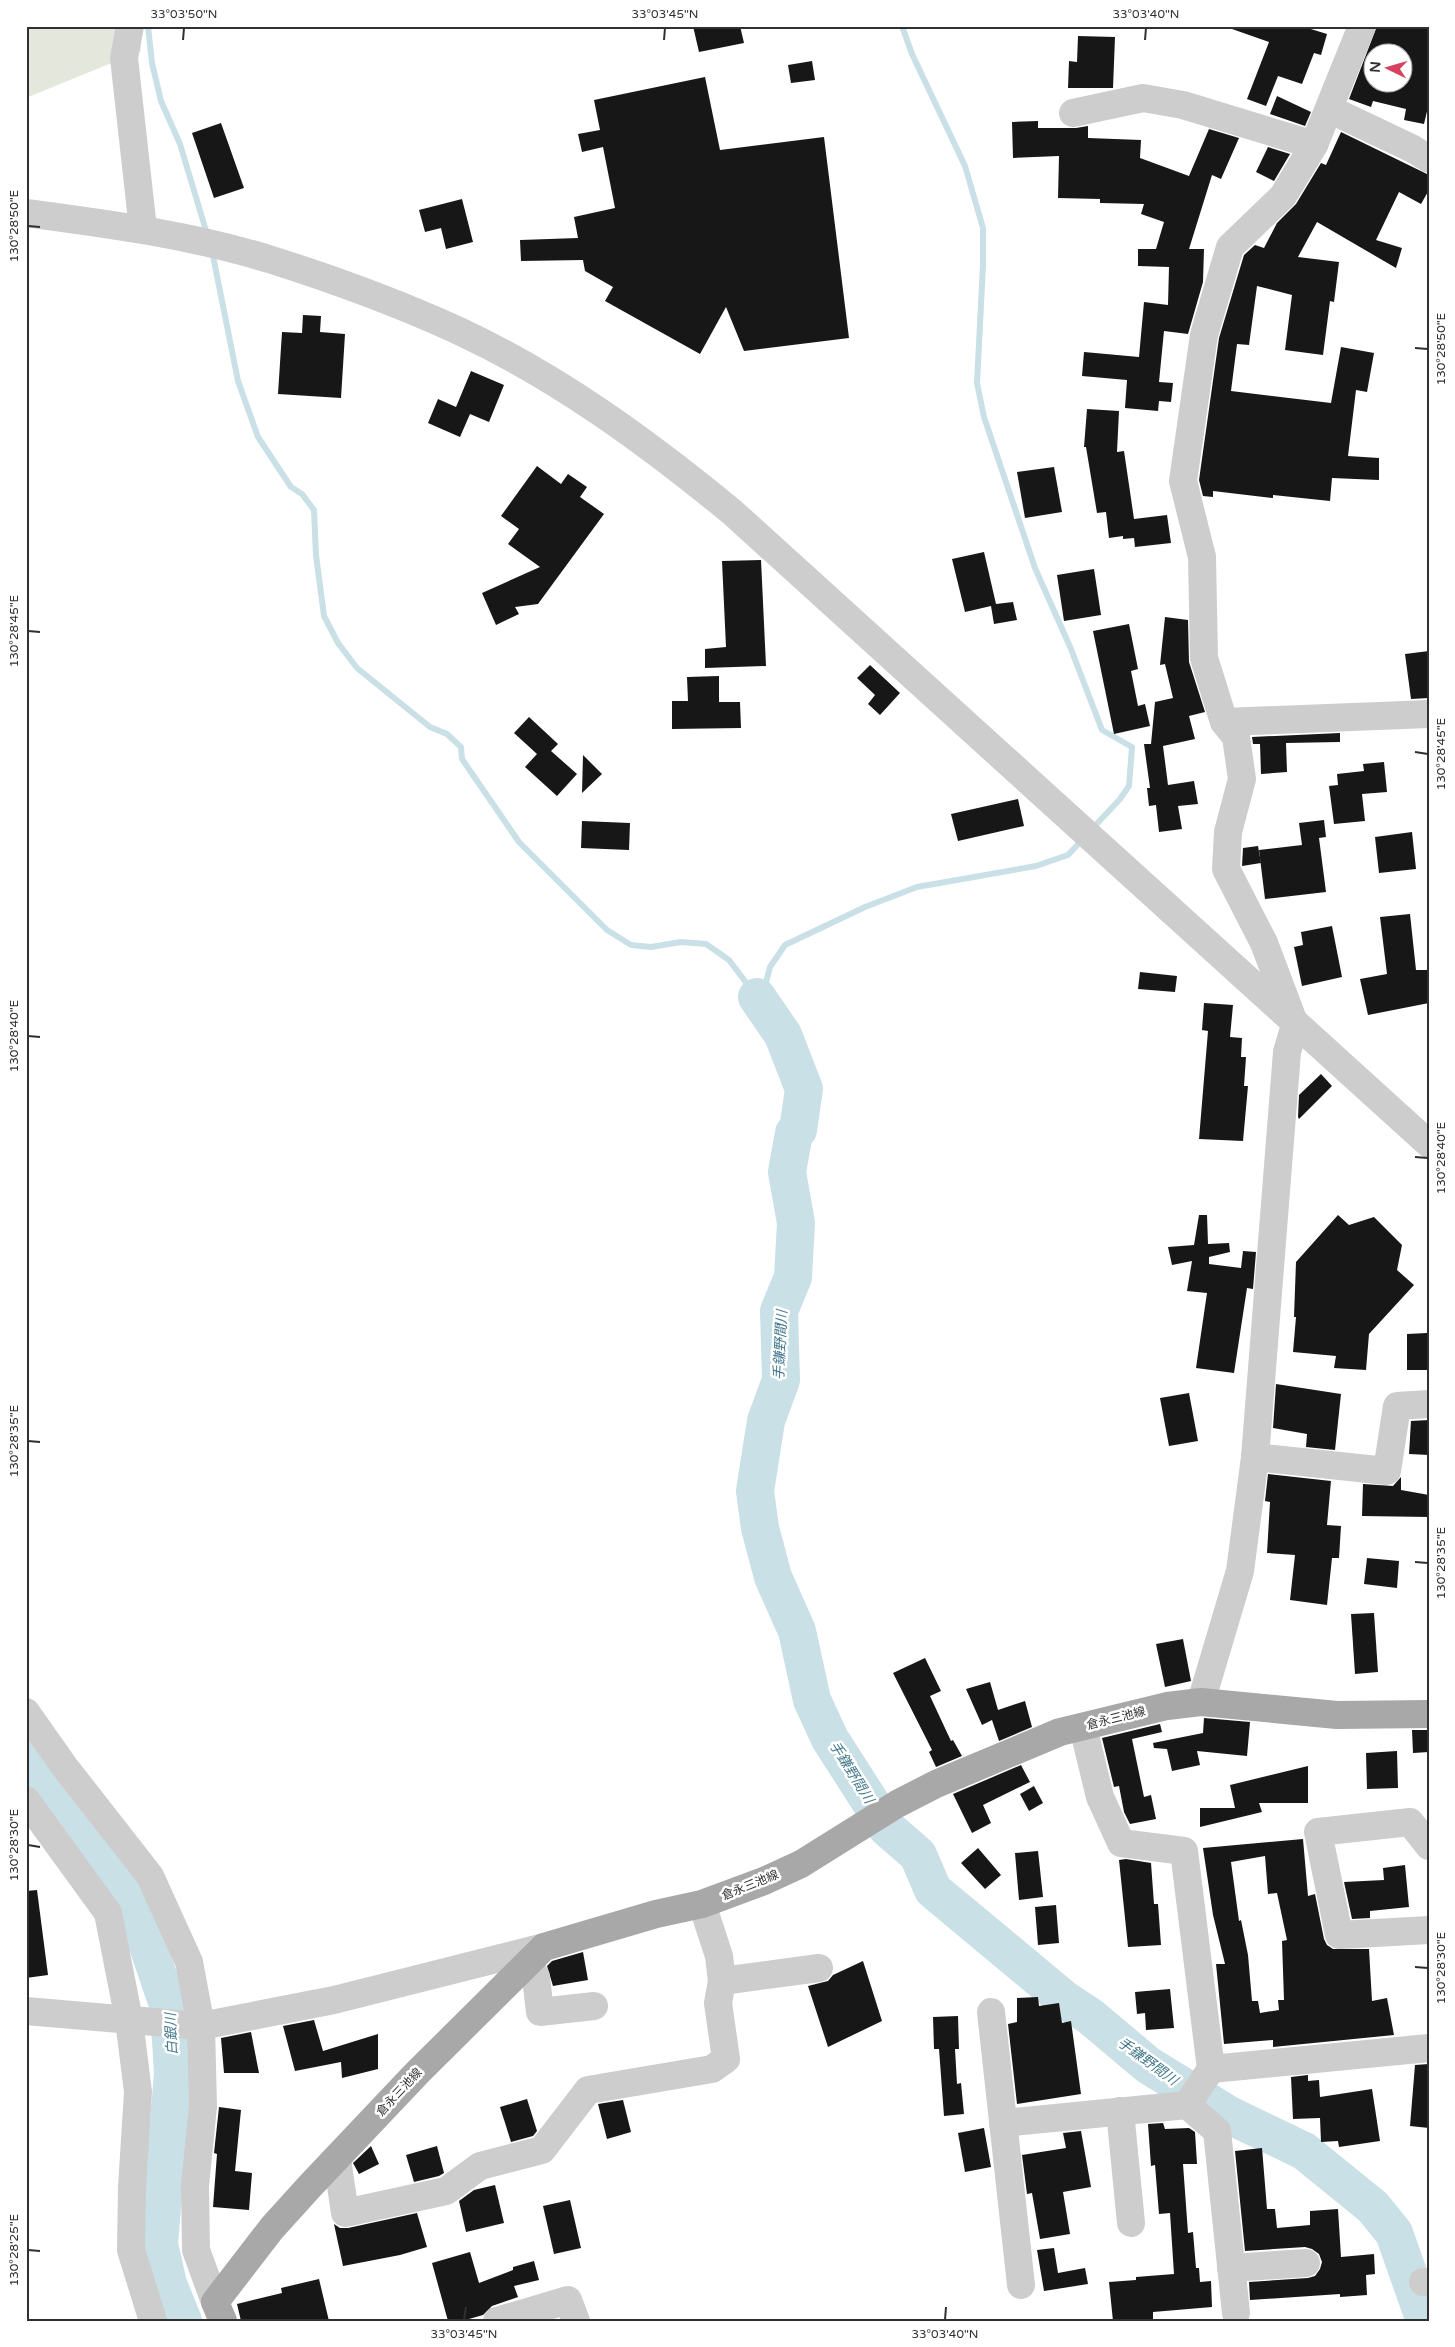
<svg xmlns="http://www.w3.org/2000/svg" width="1455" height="2347" font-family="'Varela Round','Noto Sans JP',sans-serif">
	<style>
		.green { fill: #e4e8dc }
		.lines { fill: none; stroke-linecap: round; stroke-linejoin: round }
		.stream { stroke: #cae0e7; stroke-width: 6 }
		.river { stroke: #cae0e7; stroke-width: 38 }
		.building { fill: #171717; fill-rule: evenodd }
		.minor { stroke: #cdcdcd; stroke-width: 28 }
		.major { stroke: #a8a8a8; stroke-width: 28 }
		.ticks { fill: none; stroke: #303030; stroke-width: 2 }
		.labels { text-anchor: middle; stroke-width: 5; stroke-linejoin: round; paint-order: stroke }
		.street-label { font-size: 12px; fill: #303030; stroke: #fff }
		.water-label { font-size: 14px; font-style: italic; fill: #44798b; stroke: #fff }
		.neatline { fill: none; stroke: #303030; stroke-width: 2 }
		.ticks-label { font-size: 12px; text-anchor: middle; fill: #303030 }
	</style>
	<rect width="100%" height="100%" fill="#fff"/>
	<path class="green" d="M 26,26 L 137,26 L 141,51 L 26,98 Z"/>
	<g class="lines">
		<g class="stream">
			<path d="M 148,26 L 152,63 L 161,101 L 180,144 L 207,234"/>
			<path d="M 902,26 L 912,54 L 965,166 L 983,228 L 983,265 L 977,383 L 984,417 L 1035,568 L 1071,649 L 1102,730 L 1132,747 L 1129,786 L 1120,799 L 1092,829"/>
			<path d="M 212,251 L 238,381 L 258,437 L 291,487 L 302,494 L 314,510 L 316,555 L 324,616 L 338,643 L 357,668 L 430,727 L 447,734 L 461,747 L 462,759 L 519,842 L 607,930 L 631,945 L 651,947 L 681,942 L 706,944 L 729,960 L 757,997 L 764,990 L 770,967 L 785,945 L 865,907 L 917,887 L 1036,866 L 1068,855 L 1083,839"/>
		</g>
		<g class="river">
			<path d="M 757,997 L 783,1035 L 804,1089 L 798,1130 L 794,1133 L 787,1172 L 796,1223 L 793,1277 L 779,1311 L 781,1380 L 766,1421 L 755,1491 L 760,1528 L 773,1577 L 797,1631 L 812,1700 L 830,1739 L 887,1828 L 918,1855 L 933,1890 L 1064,1999 L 1091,2017 L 1148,2065 L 1229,2115 L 1304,2151 L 1373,2207 L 1394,2233 L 1425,2321"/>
			<path d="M 26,1754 L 130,1893 L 169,2008 L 173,2073 L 159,2244 L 168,2284 L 183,2321"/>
		</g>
	</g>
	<g class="building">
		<path d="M 693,26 L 740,26 L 744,43 L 699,52 Z"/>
		<path d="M 1233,26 L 1301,26 L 1327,34 L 1321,55 L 1314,53 L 1302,84 L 1278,76 L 1266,106 L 1247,99 L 1269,42 L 1232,29 Z"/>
		<path d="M 1377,26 L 1429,26 L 1429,103 L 1424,124 L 1404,120 L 1406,109 L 1373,101 L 1371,107 L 1349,99 ZM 1372,52 L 1402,52 L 1402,82 L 1372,82 Z"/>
		<path d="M 1078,36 L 1115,37 L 1113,88 L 1068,88 L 1069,61 L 1077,62 Z"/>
		<path d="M 812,61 L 815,80 L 791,83 L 788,65 Z"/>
		<path d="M 705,77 L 720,150 L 824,137 L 849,338 L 744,351 L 726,307 L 700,354 L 605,301 L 613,287 L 585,271 L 583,260 L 521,261 L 520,240 L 578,238 L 574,217 L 615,208 L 603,147 L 582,152 L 578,134 L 600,130 L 594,100 Z"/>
		<path d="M 1277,96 L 1311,112 L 1305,126 L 1270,114 Z"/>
		<path d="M 1038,121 L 1038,128 L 1076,128 L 1088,126 L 1088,138 L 1141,140 L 1140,158 L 1189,176 L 1209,129 L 1239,138 L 1221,179 L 1212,175 L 1189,249 L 1204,249 L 1203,282 L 1188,334 L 1164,331 L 1159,382 L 1173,383 L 1171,402 L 1159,401 L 1158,411 L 1125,408 L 1127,380 L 1082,376 L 1084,352 L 1139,357 L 1144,302 L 1168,305 L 1169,267 L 1138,266 L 1138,249 L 1156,249 L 1164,222 L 1141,214 L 1144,204 L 1100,203 L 1100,199 L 1058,198 L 1059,156 L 1013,158 L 1012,122 Z"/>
		<path d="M 221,123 L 244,188 L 214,198 L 192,133 Z"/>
		<path d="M 1341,132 L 1429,175 L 1429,190 L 1421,204 L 1399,192 L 1376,240 L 1402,248 L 1396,268 L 1317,222 L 1298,257 L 1339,262 L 1334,302 L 1330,301 L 1323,355 L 1285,350 L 1292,295 L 1257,286 L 1249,345 L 1237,344 L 1231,391 L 1331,403 L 1341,347 L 1374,353 L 1367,392 L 1356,390 L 1348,456 L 1379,458 L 1379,480 L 1332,478 L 1330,501 L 1273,495 L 1273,498 L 1213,491 L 1213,497 L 1203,496 L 1199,480 L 1219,338 L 1244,255 L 1255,245 L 1264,248 L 1277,223 L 1296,204 L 1321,163 L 1326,165 Z"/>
		<path d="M 1268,147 L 1290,154 L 1274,181 L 1256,172 Z"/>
		<path d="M 462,199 L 473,242 L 446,249 L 441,228 L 425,232 L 419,210 Z"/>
		<path d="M 303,315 L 321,316 L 320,332 L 345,334 L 341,398 L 278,394 L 282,332 L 302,333 Z"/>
		<path d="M 471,371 L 504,385 L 489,422 L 470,414 L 460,437 L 428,423 L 438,399 L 456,407 Z"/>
		<path d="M 1087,409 L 1119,411 L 1117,452 L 1124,451 L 1134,519 L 1167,515 L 1171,543 L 1135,547 L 1134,538 L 1123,539 L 1123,536 L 1109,538 L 1106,512 L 1097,513 L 1086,447 L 1084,447 Z"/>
		<path d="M 537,466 L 561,484 L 568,474 L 587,487 L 580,497 L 604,514 L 538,604 L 515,607 L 519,614 L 496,625 L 482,593 L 540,567 L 508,544 L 519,529 L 501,516 Z"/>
		<path d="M 1054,467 L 1062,512 L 1025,518 L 1017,472 Z"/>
		<path d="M 984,552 L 996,604 L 1013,602 L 1017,620 L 994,624 L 991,606 L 965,612 L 952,559 Z"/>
		<path d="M 761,560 L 766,666 L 705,668 L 705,649 L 726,647 L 722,561 Z"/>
		<path d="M 1094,569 L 1101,615 L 1064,621 L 1057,575 Z"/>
		<path d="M 1165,617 L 1188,620 L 1189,662 L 1205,712 L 1189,716 L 1195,739 L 1163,746 L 1168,785 L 1194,781 L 1198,804 L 1178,806 L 1182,829 L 1159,832 L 1156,805 L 1149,806 L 1147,788 L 1150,788 L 1144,744 L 1151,744 L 1155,702 L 1173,698 L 1165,664 L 1160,665 Z"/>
		<path d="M 1129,624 L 1138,669 L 1131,671 L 1138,706 L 1145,704 L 1150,726 L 1114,734 L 1093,631 Z"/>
		<path d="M 1429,651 L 1429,698 L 1411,699 L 1405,654 Z"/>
		<path d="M 870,665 L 900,693 L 880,715 L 868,704 L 875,695 L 857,678 Z"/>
		<path d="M 719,676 L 719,702 L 740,702 L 741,728 L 672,729 L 672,701 L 688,701 L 687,677 Z"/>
		<path d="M 529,717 L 558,744 L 551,751 L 577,774 L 557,796 L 525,767 L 537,754 L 514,733 Z"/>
		<path d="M 1340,733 L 1340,742 L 1286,743 L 1287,772 L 1261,774 L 1260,744 L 1253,744 L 1252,737 Z"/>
		<path d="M 583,755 L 602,774 L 582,793 Z"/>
		<path d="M 1384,762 L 1387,792 L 1362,794 L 1365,821 L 1334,824 L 1329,786 L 1338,785 L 1337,774 L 1364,771 L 1363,764 Z"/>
		<path d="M 1018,799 L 1024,826 L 958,841 L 951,814 Z"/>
		<path d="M 1324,820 L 1326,837 L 1319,838 L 1326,892 L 1265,899 L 1259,850 L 1302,845 L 1299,823 Z"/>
		<path d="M 582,821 L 630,823 L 629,850 L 581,848 Z"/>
		<path d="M 1412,832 L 1416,869 L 1379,873 L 1375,837 Z"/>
		<path d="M 1258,846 L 1261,863 L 1242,866 L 1243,848 Z"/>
		<path d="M 1410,914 L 1416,970 L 1429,970 L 1429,1003 L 1368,1015 L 1360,979 L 1387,974 L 1380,917 Z"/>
		<path d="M 1332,926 L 1342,977 L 1302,986 L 1294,947 L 1303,945 L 1301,932 Z"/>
		<path d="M 1140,972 L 1177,976 L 1175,992 L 1138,989 Z"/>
		<path d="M 1204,1003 L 1233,1005 L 1230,1037 L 1242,1038 L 1241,1057 L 1246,1057 L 1244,1086 L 1248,1086 L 1243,1141 L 1199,1139 L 1208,1031 L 1202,1030 Z"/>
		<path d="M 1321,1074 L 1332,1086 L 1299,1119 L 1298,1117 L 1299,1095 Z"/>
		<path d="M 1199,1215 L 1207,1215 L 1208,1244 L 1229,1243 L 1230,1252 L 1209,1257 L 1209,1264 L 1241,1268 L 1243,1251 L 1256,1252 L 1253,1289 L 1247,1288 L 1234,1373 L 1196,1368 L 1207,1293 L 1187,1291 L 1192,1261 L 1172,1265 L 1168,1247 L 1194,1245 Z"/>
		<path d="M 1338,1215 L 1349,1225 L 1374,1217 L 1402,1245 L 1397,1270 L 1414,1285 L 1369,1334 L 1366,1370 L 1334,1368 L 1336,1356 L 1293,1352 L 1296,1317 L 1294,1317 L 1296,1262 Z"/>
		<path d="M 1427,1333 L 1427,1370 L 1407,1370 L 1407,1334 Z"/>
		<path d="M 1276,1384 L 1341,1394 L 1335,1450 L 1306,1447 L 1307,1434 L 1273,1428 Z"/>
		<path d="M 1189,1393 L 1198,1441 L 1169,1446 L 1160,1398 Z"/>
		<path d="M 1429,1420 L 1429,1455 L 1409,1454 L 1411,1421 Z"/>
		<path d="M 1268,1474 L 1331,1481 L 1327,1525 L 1341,1526 L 1339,1558 L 1332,1558 L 1327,1605 L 1290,1600 L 1295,1555 L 1267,1553 L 1270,1502 L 1265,1501 Z"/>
		<path d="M 1401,1477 L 1401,1490 L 1429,1495 L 1429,1517 L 1362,1516 L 1363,1484 L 1393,1486 Z"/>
		<path d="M 1367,1558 L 1399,1561 L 1397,1588 L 1364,1584 Z"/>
		<path d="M 1374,1613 L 1378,1672 L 1355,1674 L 1351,1614 Z"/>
		<path d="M 1183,1639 L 1191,1681 L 1165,1687 L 1156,1644 Z"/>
		<path d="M 925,1658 L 941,1691 L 930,1696 L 951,1741 L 953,1740 L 962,1756 L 936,1767 L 929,1752 L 932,1750 L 893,1673 Z"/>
		<path d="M 990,1682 L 998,1710 L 1025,1701 L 1032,1727 L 999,1741 L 992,1720 L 982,1725 L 966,1689 Z"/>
		<path d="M 1204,1718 L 1250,1722 L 1247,1756 L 1197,1751 L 1200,1765 L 1172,1771 L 1167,1749 L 1154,1748 L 1153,1743 L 1203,1733 Z"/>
		<path d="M 1160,1724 L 1162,1732 L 1132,1739 L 1144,1797 L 1151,1795 L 1156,1819 L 1130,1824 L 1124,1812 L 1119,1786 L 1114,1787 L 1102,1738 Z"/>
		<path d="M 1412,1730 L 1429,1730 L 1429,1752 L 1413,1753 Z"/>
		<path d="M 1397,1751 L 1398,1788 L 1367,1789 L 1366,1753 Z"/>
		<path d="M 1021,1765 L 1030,1782 L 983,1805 L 991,1823 L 972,1833 L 953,1794 Z"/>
		<path d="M 1308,1766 L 1308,1803 L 1259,1803 L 1262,1812 L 1200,1827 L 1200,1808 L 1235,1808 L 1230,1785 Z"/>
		<path d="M 1034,1786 L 1043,1803 L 1029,1811 L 1020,1794 Z"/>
		<path d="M 1303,1839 L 1308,1896 L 1315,1894 L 1324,1939 L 1327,1945 L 1333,1949 L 1369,1949 L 1372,2001 L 1387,1998 L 1394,2035 L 1273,2047 L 1273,2040 L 1224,2044 L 1216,1964 L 1225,1964 L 1213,1915 L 1203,1848 ZM 1265,1856 L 1268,1894 L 1277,1893 L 1287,1940 L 1282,1941 L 1284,2000 L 1278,2000 L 1279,2010 L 1260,2013 L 1258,2001 L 1252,2001 L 1248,1955 L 1241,1920 L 1239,1921 L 1231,1862 Z"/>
		<path d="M 978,1848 L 1001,1875 L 985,1889 L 961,1863 Z"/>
		<path d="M 1038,1851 L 1043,1897 L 1019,1900 L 1015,1853 Z"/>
		<path d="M 1126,1859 L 1151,1863 L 1154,1904 L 1158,1904 L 1161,1945 L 1128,1947 L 1119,1860 Z"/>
		<path d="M 1405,1865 L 1409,1907 L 1370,1911 L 1370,1918 L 1352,1919 L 1344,1882 L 1384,1880 L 1383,1868 Z"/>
		<path d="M 37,1890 L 48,1975 L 26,1978 L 26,1891 Z"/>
		<path d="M 1056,1905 L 1059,1943 L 1038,1945 L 1035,1907 Z"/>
		<path d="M 583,1952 L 588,1980 L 553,1986 L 547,1966 L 552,1961 Z"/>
		<path d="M 863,1961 L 882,2021 L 828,2047 L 808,1986 L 828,1981 L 833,1975 Z"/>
		<path d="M 1170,1989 L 1174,2028 L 1146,2030 L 1145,2013 L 1137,2014 L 1135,1992 Z"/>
		<path d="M 1038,1997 L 1039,2006 L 1059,2003 L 1062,2023 L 1071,2021 L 1081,2094 L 1017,2104 L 1008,2024 L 1017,2022 L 1017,1998 Z"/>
		<path d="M 958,2016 L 959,2049 L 955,2049 L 957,2084 L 961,2083 L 964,2114 L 944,2116 L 939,2049 L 934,2049 L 933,2017 Z"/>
		<path d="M 314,2020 L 323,2051 L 378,2034 L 378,2069 L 342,2078 L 341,2062 L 295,2071 L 283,2026 Z"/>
		<path d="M 251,2032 L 259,2073 L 224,2073 L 221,2038 Z"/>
		<path d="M 1429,2064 L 1429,2128 L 1410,2126 L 1415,2065 Z"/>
		<path d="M 1308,2075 L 1308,2081 L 1319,2080 L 1320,2097 L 1372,2089 L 1380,2141 L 1339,2147 L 1338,2141 L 1321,2142 L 1320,2118 L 1293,2119 L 1291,2077 Z"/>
		<path d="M 527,2099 L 537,2131 L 533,2136 L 511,2142 L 500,2107 Z"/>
		<path d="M 623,2100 L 631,2132 L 607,2139 L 598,2104 Z"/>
		<path d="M 219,2107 L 241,2110 L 235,2171 L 252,2173 L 249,2210 L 213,2207 L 217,2154 L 214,2153 Z"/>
		<path d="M 1163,2123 L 1165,2129 L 1189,2128 L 1195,2132 L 1197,2164 L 1183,2164 L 1188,2233 L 1193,2232 L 1196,2268 L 1199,2268 L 1200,2282 L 1211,2281 L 1212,2307 L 1153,2312 L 1153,2321 L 1113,2321 L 1109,2282 L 1136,2280 L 1136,2277 L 1174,2274 L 1170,2213 L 1159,2214 L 1155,2165 L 1151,2166 L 1148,2124 Z"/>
		<path d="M 984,2128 L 991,2167 L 965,2172 L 958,2133 Z"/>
		<path d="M 1081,2131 L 1091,2187 L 1063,2192 L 1070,2234 L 1040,2239 L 1032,2193 L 1027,2194 L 1022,2155 L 1066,2148 L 1063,2133 Z"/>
		<path d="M 371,2146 L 379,2164 L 359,2174 L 353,2163 Z"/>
		<path d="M 437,2146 L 444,2173 L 439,2176 L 414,2182 L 406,2155 Z"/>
		<path d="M 1262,2148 L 1267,2209 L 1275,2209 L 1277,2228 L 1310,2225 L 1310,2211 L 1338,2209 L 1341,2257 L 1374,2254 L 1375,2274 L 1366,2275 L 1367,2295 L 1340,2297 L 1340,2294 L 1250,2300 L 1249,2282 L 1308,2278 L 1315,2276 L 1320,2269 L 1322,2262 L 1319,2254 L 1312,2249 L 1305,2247 L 1245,2251 L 1235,2151 Z"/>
		<path d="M 495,2185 L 504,2223 L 466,2232 L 459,2201 L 474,2190 Z"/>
		<path d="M 570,2200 L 581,2248 L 554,2254 L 543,2206 Z"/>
		<path d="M 417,2213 L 427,2247 L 400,2255 L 343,2266 L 334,2224 L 340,2228 L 348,2228 Z"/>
		<path d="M 1054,2248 L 1058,2273 L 1085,2268 L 1088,2284 L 1044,2291 L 1037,2250 Z"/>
		<path d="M 470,2252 L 479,2283 L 513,2270 L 513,2267 L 534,2261 L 539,2280 L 514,2286 L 518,2297 L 492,2306 L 483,2315 L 462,2321 L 448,2321 L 432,2263 Z"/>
		<path d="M 319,2279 L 329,2321 L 241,2321 L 237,2304 L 282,2293 L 281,2288 Z"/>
	</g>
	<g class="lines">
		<g class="minor">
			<path d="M 130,26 L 124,58 L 143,229"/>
			<path d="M 1329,109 L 1413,149 L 1429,159"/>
			<path d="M 1073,113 L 1143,98 L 1183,105 L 1314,145"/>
			<path d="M 26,213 C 109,224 192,235 272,260 C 335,280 398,303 459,331 C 558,377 648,443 732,512 L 1429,1144"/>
			<path d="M 1224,722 L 1429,714"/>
			<path d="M 1255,1457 L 1387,1471 L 1397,1406 L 1429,1404"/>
			<path d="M 1201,1702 L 1240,1571 L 1255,1457 L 1287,1052 L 1295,1025 L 1264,943 L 1226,869 L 1228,832 L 1242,779 L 1236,737 L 1224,722 L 1204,658 L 1202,557 L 1183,481 L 1204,335 L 1230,247 L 1283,196 L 1314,145 L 1362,26"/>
			<path d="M 26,1712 L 64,1766 L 150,1876 L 189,1962 L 201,2026 L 203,2106 L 195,2186 L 196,2250 L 215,2302"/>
			<path d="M 1083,1727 L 1100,1797 L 1121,1843 L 1184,1851 L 1211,2069 L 1429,2048"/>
			<path d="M 26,1800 L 108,1913 L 129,2020 L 138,2092 L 132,2187 L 131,2250 L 153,2321"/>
			<path d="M 1429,1846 L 1410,1822 L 1318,1832 L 1339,1935 L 1429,1930"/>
			<path d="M 702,1904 L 719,1956 L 722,1981"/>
			<path d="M 528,1963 L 536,1977 L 540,2012 L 594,2006"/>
			<path d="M 26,2011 L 201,2026 L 334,2000 L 544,1947"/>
			<path d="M 991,2012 L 1021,2285"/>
			<path d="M 1187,2105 L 1217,2131 L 1236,2313"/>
			<path d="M 1120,2111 L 1131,2223"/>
			<path d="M 1003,2123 L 1187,2105 L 1211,2069"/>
			<path d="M 337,2159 L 345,2213 L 446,2191 L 480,2166 L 542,2150 L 588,2090 L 712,2069 L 726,2059 L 718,2003 L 722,1981 L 819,1968"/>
			<path d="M 1231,2268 L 1306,2263"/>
			<path d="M 1423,2282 L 1429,2282"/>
			<path d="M 497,2321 L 568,2300 L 576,2321"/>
		</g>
		<path class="major" d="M 223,2321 L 215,2302 L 272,2228 L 310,2186 L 417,2073 L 544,1947 L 656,1914 L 702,1904 L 764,1881 L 801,1864 L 897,1804 L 936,1784 L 1060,1732 L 1167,1706 L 1201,1702 L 1337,1715 L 1429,1714"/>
	</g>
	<path class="ticks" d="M 183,40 L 184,28M 664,40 L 665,28M 1145,40 L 1146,28M 28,226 L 40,227M 1415,348 L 1428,349M 28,631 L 40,632M 1415,752 L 1428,754M 28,1036 L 40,1037M 1415,1157 L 1428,1158M 28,1441 L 40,1442M 1415,1562 L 1428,1563M 28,1845 L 40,1847M 1415,1967 L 1428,1968M 28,2250 L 40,2251M 464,2320 L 466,2307M 945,2320 L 946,2307"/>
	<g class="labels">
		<g class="street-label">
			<text transform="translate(1116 1718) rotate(-14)" y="4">倉永三池線</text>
			<text transform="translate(750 1885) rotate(-22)" y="4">倉永三池線</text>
			<text transform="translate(399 2092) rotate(-47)" y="4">倉永三池線</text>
		</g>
		<g class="water-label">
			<text transform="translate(780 1345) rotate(-87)" y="5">手鎌野間川</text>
			<text transform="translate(852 1772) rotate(58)" y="5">手鎌野間川</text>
			<text transform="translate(171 2034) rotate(-93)" y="5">白銀川</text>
			<text transform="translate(1148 2061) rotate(36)" y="5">手鎌野間川</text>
		</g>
	</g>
	<rect width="1455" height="2347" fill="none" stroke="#ffffff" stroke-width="55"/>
	<g transform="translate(1388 68) rotate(275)"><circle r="24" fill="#ffffff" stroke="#acacac"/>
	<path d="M0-4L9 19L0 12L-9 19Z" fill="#d74261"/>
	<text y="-8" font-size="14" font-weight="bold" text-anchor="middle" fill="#303030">N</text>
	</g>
	<rect x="28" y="28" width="1400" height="2292" class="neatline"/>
	<g class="ticks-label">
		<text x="184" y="18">33°03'50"N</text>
		<text x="665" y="18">33°03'45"N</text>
		<text x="1146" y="18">33°03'40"N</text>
		<text transform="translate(14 226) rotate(-90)" y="4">130°28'50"E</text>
		<text transform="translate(1441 349) rotate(-90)" y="4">130°28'50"E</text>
		<text transform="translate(14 631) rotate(-90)" y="4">130°28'45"E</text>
		<text transform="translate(1441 754) rotate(-90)" y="4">130°28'45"E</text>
		<text transform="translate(14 1036) rotate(-90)" y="4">130°28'40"E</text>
		<text transform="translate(1441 1158) rotate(-90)" y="4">130°28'40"E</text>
		<text transform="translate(14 1441) rotate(-90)" y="4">130°28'35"E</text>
		<text transform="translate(1441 1563) rotate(-90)" y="4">130°28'35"E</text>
		<text transform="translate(14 1845) rotate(-90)" y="4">130°28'30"E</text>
		<text transform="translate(1441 1968) rotate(-90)" y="4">130°28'30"E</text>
		<text transform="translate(14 2250) rotate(-90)" y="4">130°28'25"E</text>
		<text x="464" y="2338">33°03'45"N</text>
		<text x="945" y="2338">33°03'40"N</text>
	</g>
</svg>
